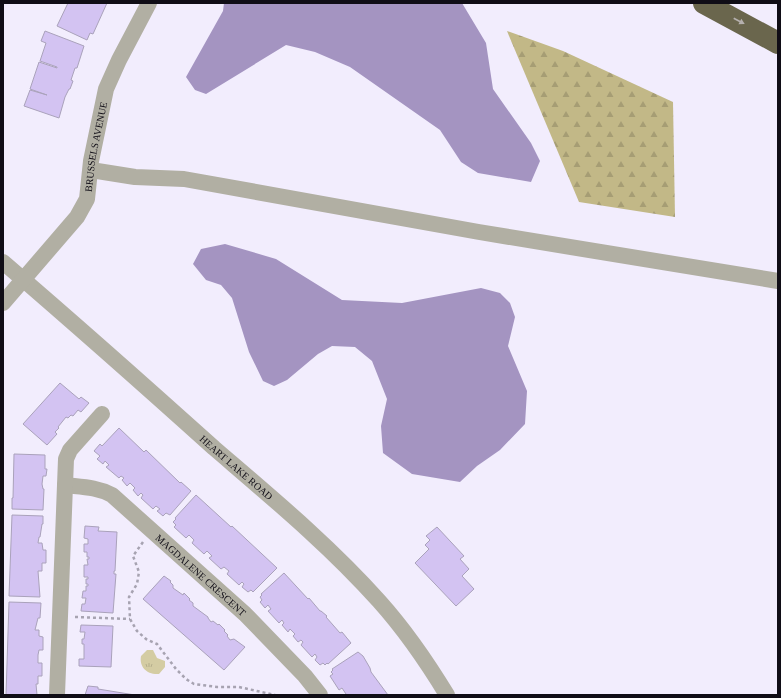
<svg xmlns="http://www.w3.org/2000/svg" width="781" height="698" font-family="'Times New Roman',serif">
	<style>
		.grass { fill: url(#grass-tufts) }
		.forest { fill: url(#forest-firs) }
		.water { fill: #a494c1 }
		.building { fill: #d3c3f2; stroke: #aaa2bb }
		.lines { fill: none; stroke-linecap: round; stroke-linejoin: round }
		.path { stroke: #a7a3b1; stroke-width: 2.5; stroke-dasharray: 3 3; stroke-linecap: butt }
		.minor { stroke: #b1afa3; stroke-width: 16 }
		.highway { stroke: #6a664d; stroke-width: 22 }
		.oneway { fill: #b5b0ae }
		.labels { text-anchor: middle; stroke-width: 4; stroke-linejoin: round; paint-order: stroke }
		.street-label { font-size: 10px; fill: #100d16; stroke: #f2edfd }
	</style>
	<defs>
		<pattern id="grass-tufts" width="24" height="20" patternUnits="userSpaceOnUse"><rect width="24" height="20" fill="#d4cca3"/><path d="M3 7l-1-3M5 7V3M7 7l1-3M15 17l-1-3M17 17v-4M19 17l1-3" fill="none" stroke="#b5ae8c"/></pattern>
		<pattern id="forest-firs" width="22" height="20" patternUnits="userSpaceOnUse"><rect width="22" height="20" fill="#c2b887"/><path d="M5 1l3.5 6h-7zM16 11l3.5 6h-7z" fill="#a69d74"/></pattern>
	</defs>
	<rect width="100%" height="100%" fill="#f2edfd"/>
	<path class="grass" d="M 147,650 L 153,650 L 157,658 L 165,661 L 165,667 L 159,674 C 147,675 139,667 141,656 Z"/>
	<path class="forest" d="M 507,31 L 563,51 L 673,102 L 675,217 L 579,202 Z"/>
	<g class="water">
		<path d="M 224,3 L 462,3 L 486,43 L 493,89 L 531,143 L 540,161 L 531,182 L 478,173 L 461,162 L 440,130 L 350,67 L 315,52 L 286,45 L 206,94 L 195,90 L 186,77 L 223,11 Z"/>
		<path d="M 225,244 L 276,259 L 342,300 L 402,303 L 481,288 L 500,293 L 510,303 L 515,317 L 508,346 L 527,391 L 525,424 L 500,450 L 477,466 L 460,482 L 412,474 L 383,453 L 381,426 L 387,399 L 372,361 L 355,347 L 332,346 L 318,354 L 287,380 L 274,386 L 263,381 L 249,352 L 232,298 L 221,285 L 206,280 L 193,264 L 201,249 Z"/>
	</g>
	<g class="building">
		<path d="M 68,3 L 107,3 L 93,34 L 90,33 L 87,40 L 57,26 Z"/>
		<path d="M 45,31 L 84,46 L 77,68 L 75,68 L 71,80 L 73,81 L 70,89 L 69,89 L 65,97 L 59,118 L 24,106 L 30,90 L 47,95 L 30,89 L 39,62 L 57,68 L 57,67 L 40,61 L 46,43 L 41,41 Z"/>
		<path d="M 60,383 L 79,399 L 81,397 L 89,403 L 81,412 L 78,410 L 73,416 L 71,415 L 68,418 L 66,417 L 58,427 L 59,428 L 55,432 L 57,434 L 47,445 L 23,424 Z"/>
		<path d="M 119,428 L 144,452 L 146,450 L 180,483 L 181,482 L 191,491 L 170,515 L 166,513 L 163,516 L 157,511 L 160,509 L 156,506 L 153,509 L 141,498 L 143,495 L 141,493 L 138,496 L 133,490 L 135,488 L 130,483 L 127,486 L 122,480 L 124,478 L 121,476 L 119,478 L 106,467 L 109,465 L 105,461 L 103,464 L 97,459 L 100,456 L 94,451 L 100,444 L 102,446 Z"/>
		<path d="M 14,454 L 45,455 L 45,469 L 47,469 L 46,476 L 43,476 L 42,484 L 43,489 L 44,489 L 43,510 L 12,509 L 12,498 L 13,498 Z"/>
		<path d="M 196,495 L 231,527 L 232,526 L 277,568 L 253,592 L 251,590 L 248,592 L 242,587 L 244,584 L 242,582 L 239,585 L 227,574 L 229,571 L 224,567 L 221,569 L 209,558 L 212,556 L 207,551 L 204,554 L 192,543 L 194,540 L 189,535 L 186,538 L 174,527 L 176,525 L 173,522 L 176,519 L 175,518 Z"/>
		<path d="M 12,515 L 43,516 L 43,524 L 42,524 L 40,537 L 39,537 L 38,543 L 42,543 L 43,550 L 46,550 L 46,563 L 42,563 L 42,571 L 38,571 L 40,597 L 9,596 Z"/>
		<path d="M 85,526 L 99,527 L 98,531 L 117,532 L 115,571 L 114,571 L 114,574 L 116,574 L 113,613 L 81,611 L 82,604 L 85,604 L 86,598 L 82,598 L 83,591 L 86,591 L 86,586 L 88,586 L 88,584 L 86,584 L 86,579 L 88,579 L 88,577 L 84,577 L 84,565 L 88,565 L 87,559 L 89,559 L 89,557 L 87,557 L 87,552 L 84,552 L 84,544 L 88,544 L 88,539 L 84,538 Z"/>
		<path d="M 437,527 L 464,556 L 460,559 L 469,569 L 462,576 L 474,589 L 456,606 L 415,563 L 429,549 L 425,545 L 430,540 L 426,536 Z"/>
		<path d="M 284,573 L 308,599 L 309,598 L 320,611 L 321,611 L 327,616 L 326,617 L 340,633 L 342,632 L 351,643 L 328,664 L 327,663 L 325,665 L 323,663 L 320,665 L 315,660 L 317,657 L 315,654 L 312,657 L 301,645 L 303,642 L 301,640 L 298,642 L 293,636 L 295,634 L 290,629 L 288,632 L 282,625 L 284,623 L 282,620 L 279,623 L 268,611 L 271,609 L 268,605 L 265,608 L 260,602 L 262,600 L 260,597 L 262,595 L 261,594 Z"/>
		<path d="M 164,576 L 171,581 L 170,582 L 173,585 L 173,588 L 183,595 L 184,593 L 190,599 L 189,600 L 193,603 L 193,606 L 208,617 L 208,618 L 211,622 L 213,621 L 218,625 L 219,624 L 225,630 L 224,631 L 228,635 L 227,636 L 230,640 L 234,639 L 245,647 L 224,670 L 143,599 Z"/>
		<path d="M 9,602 L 41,603 L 40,618 L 38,618 L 35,630 L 39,630 L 39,636 L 43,637 L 43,650 L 39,650 L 38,655 L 38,663 L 42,663 L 42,676 L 38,676 L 38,684 L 36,684 L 37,695 L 6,695 Z"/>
		<path d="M 81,625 L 113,626 L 111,667 L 79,666 L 79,659 L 84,659 L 84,644 L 82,644 L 82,639 L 84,639 L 85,632 L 80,632 Z"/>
		<path d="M 358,652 L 363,656 L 370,668 L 371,672 L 388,695 L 345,695 L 346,694 L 342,688 L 339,690 L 330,676 L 333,674 L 331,672 L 333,670 L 332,669 Z"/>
		<path d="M 88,686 L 98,687 L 98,689 L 135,695 L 85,695 Z"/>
	</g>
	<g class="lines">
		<g class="path">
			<path d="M 143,542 L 133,556 L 139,572 L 137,584 L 129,597 L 130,619 L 137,631 L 146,639 L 157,644 L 176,669 L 186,679 L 194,684 L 217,687 L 239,687 L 275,695"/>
			<path d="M 75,617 L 130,619"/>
		</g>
		<g class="minor">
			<path d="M 91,170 L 135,177 L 184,179 L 479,232 L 778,281"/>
			<path id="s1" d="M 3,262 C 74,323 144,385 214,448 C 271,497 329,545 379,601 C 405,630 427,662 447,695"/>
			<path id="s2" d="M 3,303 L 77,217 L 87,199 L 91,161 L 106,89 L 119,60 L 149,3"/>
			<path id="s3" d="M 65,485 C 82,487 97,487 112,495 L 245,614 L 305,676 L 320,695"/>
			<path d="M 57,695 L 66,459 L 70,450 L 102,414"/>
		</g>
		<path class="highway" d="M 704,3 L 778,43"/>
	</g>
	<defs><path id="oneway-solid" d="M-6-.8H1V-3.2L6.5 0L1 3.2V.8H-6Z"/></defs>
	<use class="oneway" href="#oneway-solid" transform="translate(739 21) rotate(28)"/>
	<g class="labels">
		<g class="street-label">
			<text dy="4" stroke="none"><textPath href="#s2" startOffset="187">BRUSSELS AVENUE</textPath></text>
			<text dy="4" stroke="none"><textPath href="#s1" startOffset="311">HEART LAKE ROAD</textPath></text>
			<text dy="4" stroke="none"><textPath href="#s3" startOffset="168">MAGDALENE CRESCENT</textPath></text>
		</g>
	</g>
	<rect width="781" height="698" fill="none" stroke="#100d16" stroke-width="8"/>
</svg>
